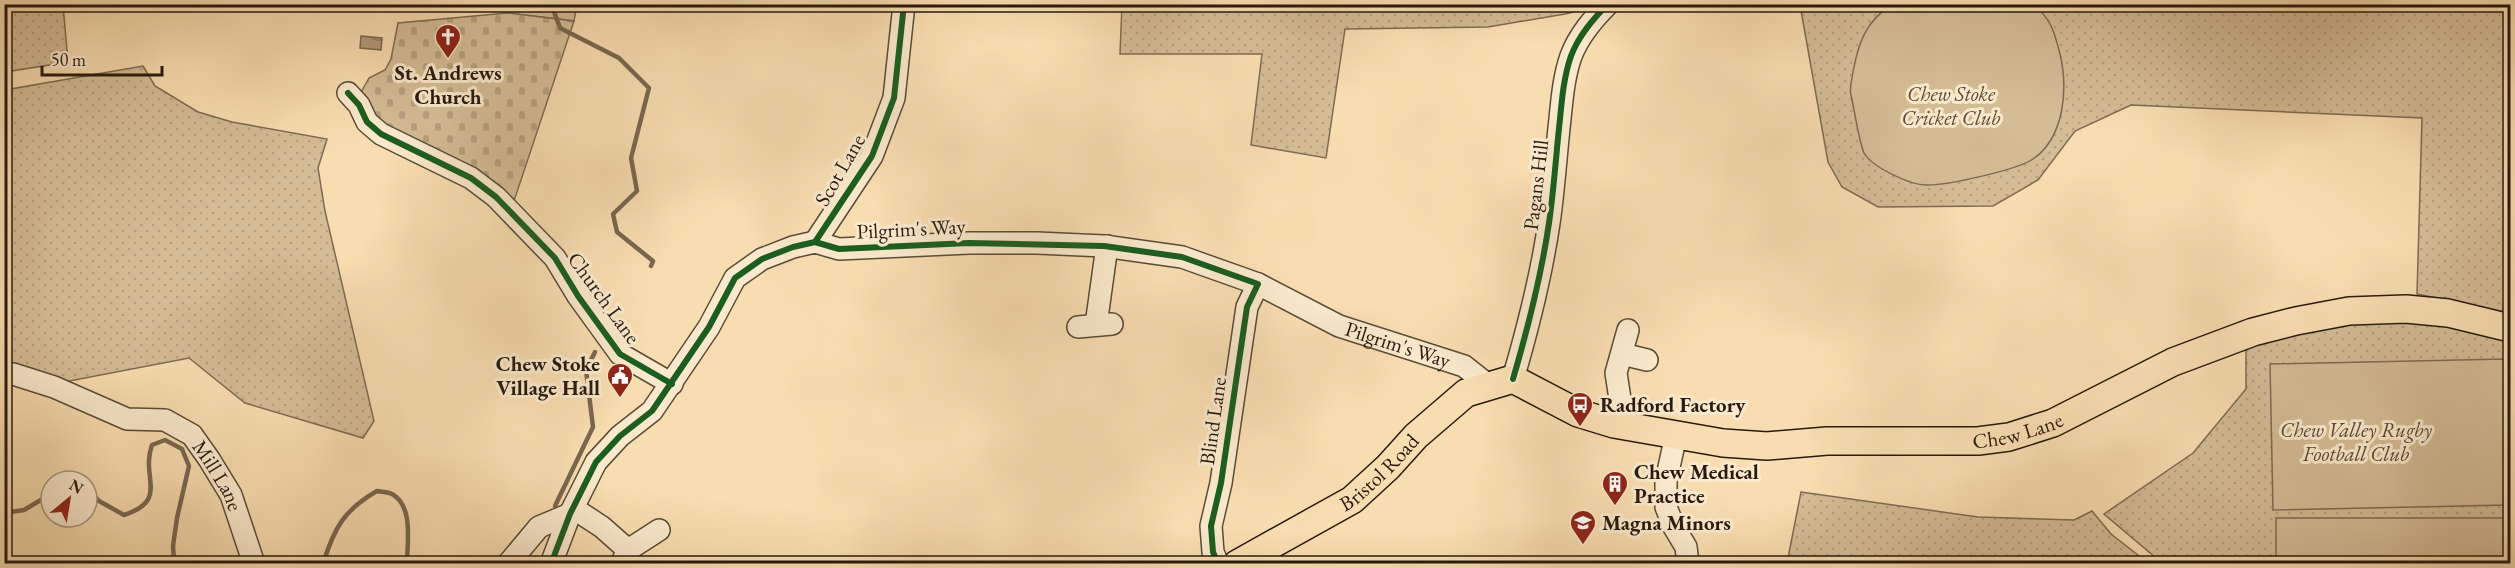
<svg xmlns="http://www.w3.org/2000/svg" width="2515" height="568" font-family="'EB Garamond',serif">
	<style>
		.grass { fill: url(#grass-dots); stroke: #7e6b52; stroke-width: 1.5 }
		.forest { fill: url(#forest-firs); stroke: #7e6b52; stroke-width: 1.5 }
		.cemetery { fill: url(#cemetery-stones); stroke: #7e6b52; stroke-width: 1.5 }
		.garden { fill: #d4bc95; stroke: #7e6b52; stroke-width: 1.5 }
		.water { fill: url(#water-waves); stroke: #7a674f; stroke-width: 1.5 }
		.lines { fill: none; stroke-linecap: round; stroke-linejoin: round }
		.stream { stroke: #7a674f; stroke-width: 4.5 }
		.minor-casing { stroke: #5b4b37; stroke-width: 24 }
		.major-casing { stroke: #271a0f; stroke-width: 30 }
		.minor { stroke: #fae9cc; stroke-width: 21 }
		.major { stroke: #f8ddb0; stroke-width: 27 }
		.cycleway-casing { stroke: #fae9cc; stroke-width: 10 }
		.cycleway { stroke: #1b5e20; stroke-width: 6 }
		.labels { text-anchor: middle; stroke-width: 6; stroke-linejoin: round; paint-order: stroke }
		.poi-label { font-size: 21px; font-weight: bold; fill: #271a0f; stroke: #fae9cc; text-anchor: start }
		.park-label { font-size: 21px; font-style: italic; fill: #5b4b37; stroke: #fae9cc }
		.street-label { font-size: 21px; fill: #271a0f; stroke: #fae9cc }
	</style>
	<defs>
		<pattern id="grass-dots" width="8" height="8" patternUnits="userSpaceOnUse" patternTransform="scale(1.5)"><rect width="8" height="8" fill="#d4bc95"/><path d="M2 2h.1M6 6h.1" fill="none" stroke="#b6a17f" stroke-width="1.8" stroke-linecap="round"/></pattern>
		<pattern id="forest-firs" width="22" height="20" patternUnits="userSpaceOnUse" patternTransform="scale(1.5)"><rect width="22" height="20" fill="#d4bc95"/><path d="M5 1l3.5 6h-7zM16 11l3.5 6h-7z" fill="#b6a17f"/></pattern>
		<pattern id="cemetery-stones" width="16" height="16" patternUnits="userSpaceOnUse" patternTransform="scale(1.5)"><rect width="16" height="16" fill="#d4bc95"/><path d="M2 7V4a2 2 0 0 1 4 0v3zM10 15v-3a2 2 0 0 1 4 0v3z" fill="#b6a17f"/></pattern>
		<pattern id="water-waves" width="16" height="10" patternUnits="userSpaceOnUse" patternTransform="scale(1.5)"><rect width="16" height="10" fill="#b19b79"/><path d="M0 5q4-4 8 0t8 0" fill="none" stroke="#907e62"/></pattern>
	</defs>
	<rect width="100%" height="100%" fill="#f8ddb0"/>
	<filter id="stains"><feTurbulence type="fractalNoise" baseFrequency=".00333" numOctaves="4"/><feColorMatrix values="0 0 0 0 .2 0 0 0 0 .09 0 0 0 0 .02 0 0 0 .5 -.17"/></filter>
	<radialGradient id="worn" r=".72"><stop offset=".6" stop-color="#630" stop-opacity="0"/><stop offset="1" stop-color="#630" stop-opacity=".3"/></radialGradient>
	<g class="grass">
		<path d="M 5,4 L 63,5 L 68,62 L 5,72 Z"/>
		<path d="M 1122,5 L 1122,4 L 1590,5 L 1585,9 L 1565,14 L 1488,27 L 1345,29 L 1326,158 L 1251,145 L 1262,54 L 1120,54 Z"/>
		<path d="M 1800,5 L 2510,5 L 2510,313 L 2417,294 L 2422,118 L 2131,105 L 2075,131 L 2038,180 L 1993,206 L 1878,207 L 1842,187 L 1828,162 Z"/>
		<path d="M 143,66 L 155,86 L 198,112 L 232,122 L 327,139 L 318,168 L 325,211 L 374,421 L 363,438 L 245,403 L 189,358 L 33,388 L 5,379 L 5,90 Z"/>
		<path d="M 2370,319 L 2436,324 L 2510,340 L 2510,563 L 2162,563 L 2104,514 L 2193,453 L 2246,389 L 2246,347 L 2300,321 Z"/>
		<path d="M 1801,492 L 1978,517 L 2074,520 L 2092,511 L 2111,534 L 2148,563 L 1787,563 Z"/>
	</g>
	<path class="forest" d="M 507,5 L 577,5 L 574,21 L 507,13 Z"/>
	<path class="cemetery" d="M 507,13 L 574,21 L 513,204 L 388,132 L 359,96 L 369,78 L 385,70 L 391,59 L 398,23 Z"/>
	<g class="garden">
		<path d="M 1892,5 L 2032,4 C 2051,17 2055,34 2060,54 C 2068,88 2065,137 2033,159 C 2017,170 1948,185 1928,185 C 1911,186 1872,167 1864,153 C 1859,142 1854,108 1851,95 C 1849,88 1852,80 1853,72 C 1858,44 1866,20 1892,5 Z"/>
		<path d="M 2505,359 L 2508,505 L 2273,510 L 2270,364 Z"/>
		<rect x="2276" y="518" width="234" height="45"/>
	</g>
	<path class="water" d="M 361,36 L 382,38 L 381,50 L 360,48 Z"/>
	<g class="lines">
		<g class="stream">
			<path d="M 555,4 L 553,9 L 560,28 L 619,58 L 649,88 L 631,158 L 637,191 L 613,214 L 617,232 L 653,261 L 651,266"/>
			<path d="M 87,488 L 99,501 L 124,515 C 170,500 140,477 152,445 L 165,440 L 182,449 L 189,466 L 177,518 L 173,546 L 174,561 L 177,564"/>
			<path d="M 555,506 L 593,427 L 586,370 L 595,352"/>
			<path d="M 4,513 L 24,510 L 51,494"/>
			<path d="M 323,564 C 334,528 344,510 377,491 C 381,492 388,492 392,494 C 414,506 407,543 407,564"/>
		</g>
		<defs>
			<g id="minor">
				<path d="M 348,93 L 359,105 L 367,122 L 381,134 L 471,178 L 496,197 L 555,258 L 578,296 L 620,354 L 672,384"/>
				<path d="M 815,242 L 872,156 L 894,98 L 904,4"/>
				<path d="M 1096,325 L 1107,246"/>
				<path d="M 1078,327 L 1112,324"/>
				<path d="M 1622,354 L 1647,360"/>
				<path id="s1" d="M 13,374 L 54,387 L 127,419 L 165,420 L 192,435 L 209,459 L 231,495 L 254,564"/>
				<path d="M 1513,379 C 1528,328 1541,277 1549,223 C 1554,189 1556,154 1560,119 C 1562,98 1564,76 1571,56 C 1579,35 1593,19 1608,4"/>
				<path d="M 1614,424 L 1620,399 L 1616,373 L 1628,330"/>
				<path d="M 1676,435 L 1666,481 L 1666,507 L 1674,527 L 1686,547 L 1688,564"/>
				<path d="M 573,508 L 602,527 L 628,550"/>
				<path d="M 508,564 L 539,527 L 570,514"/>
				<path id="s2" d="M 551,564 L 570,514 L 596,462 L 620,436 L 652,411 L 709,327 L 735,278 L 762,259 L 793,247 L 815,242 L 839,249 L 969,243 L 1037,243 L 1104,246 L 1182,257 L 1258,284 L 1339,326 L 1464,366 L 1488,385"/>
				<path d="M 621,564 L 628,550 L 659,530"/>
				<path d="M 1218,564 L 1213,552 L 1211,526 L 1221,483 L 1247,307 L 1258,284"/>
			</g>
			<g id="major">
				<path id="s3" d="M 1237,564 L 1352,500 L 1388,467 L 1416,436 L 1466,393 L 1513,379 L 1578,413 L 1614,424 L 1723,443 L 1767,446 L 1827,441 L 1978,441 L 2009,437 L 2053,423 L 2173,362 L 2253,332 L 2296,321 L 2349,311 L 2406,309 L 2448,313 L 2510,328"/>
			</g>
		</defs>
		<use href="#minor" class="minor-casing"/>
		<use href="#major" class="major-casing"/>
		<use href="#minor" class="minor"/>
		<use href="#major" class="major"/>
		<defs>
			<g id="cycleway">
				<path d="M 348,93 L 359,105 L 367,122 L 381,134 L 471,178 L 496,197 L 555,258 L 578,296 L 620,354 L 672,384"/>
				<path d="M 815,242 L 872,156 L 894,98 L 904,4"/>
				<path d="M 1513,379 C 1528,328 1541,277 1549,223 C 1554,189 1556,154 1560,119 C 1562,98 1564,76 1571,56 C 1579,35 1593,19 1608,4"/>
				<path d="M 551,564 L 570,514 L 596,462 L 620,436 L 652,411 L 709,327 L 735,278 L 762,259 L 793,247 L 815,242 L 839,249 L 969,243 L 1104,246 L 1182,257 L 1258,284 L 1247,307 L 1221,483 L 1211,526 L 1213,552 L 1218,564"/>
			</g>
		</defs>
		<use href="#cycleway" class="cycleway-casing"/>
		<use href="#cycleway" class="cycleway"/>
	</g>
	<defs>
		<symbol id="church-pin" viewBox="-11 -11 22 30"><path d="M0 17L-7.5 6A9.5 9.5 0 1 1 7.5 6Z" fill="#8f2418" stroke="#fae9cc"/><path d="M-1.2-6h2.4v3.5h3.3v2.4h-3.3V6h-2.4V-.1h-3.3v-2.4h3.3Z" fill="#fff"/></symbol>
		<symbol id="civic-pin" viewBox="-11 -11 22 30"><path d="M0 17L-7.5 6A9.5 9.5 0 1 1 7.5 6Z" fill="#8f2418" stroke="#fae9cc"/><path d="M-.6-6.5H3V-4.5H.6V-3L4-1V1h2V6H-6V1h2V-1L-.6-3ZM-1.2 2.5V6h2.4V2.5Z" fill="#fff"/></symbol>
		<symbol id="bus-pin" viewBox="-11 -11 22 30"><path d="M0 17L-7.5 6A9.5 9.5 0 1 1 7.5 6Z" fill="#8f2418" stroke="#fae9cc"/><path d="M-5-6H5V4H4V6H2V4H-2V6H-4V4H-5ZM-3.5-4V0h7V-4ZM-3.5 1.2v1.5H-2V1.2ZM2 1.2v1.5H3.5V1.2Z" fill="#fff"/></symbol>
		<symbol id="building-pin" viewBox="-11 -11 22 30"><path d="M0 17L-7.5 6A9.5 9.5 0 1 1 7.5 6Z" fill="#8f2418" stroke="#fae9cc"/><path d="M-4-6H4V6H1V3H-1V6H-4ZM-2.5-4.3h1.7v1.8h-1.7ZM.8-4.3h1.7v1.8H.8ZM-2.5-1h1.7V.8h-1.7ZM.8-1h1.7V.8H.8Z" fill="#fff"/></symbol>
		<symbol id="school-pin" viewBox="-11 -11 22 30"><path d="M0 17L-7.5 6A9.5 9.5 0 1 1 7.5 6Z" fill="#8f2418" stroke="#fae9cc"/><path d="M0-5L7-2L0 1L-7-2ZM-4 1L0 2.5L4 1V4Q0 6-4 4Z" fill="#fff"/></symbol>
	</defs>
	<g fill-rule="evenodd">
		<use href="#church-pin" x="433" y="22" width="30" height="40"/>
		<use href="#civic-pin" x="605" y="361" width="30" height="40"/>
		<use href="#bus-pin" x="1565" y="390" width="30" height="40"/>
		<use href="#building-pin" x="1600" y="469" width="30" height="40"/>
		<use href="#school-pin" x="1568" y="508" width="30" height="40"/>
	</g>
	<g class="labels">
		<g class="poi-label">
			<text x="448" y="80" text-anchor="middle">St. Andrews<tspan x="448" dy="24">Church</tspan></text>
			<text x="600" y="371" text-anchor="end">Chew Stoke<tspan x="600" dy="24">Village Hall</tspan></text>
			<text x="1600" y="412">Radford Factory</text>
			<text x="1634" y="479">Chew Medical<tspan x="1634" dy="24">Practice</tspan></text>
			<text x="1602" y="530">Magna Minors</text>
		</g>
		<g class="park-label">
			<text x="1951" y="101">Chew Stoke<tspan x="1951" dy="24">Cricket Club</tspan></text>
			<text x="2356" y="437">Chew Valley Rugby<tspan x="2356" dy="24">Football Club</tspan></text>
		</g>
		<g class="street-label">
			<text transform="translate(840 170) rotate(-60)" y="7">Scot Lane</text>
			<text transform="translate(1536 185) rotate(-83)" y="7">Pagans Hill</text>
			<text transform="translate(911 229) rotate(-3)" y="7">Pilgrim's Way</text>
			<text transform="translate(604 298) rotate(54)" y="7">Church Lane</text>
			<text dy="7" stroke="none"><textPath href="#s2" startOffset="1036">Pilgrim's Way</textPath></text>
			<text transform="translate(1213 421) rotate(-82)" y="7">Blind Lane</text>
			<text dy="7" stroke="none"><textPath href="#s3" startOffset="855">Chew Lane</textPath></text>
			<text dy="7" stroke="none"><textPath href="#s3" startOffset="170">Bristol Road</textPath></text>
			<text dy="7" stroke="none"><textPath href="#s1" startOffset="240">Mill Lane</textPath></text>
		</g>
	</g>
	<rect width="2515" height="568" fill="none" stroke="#f8ddb0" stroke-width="24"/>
	<rect x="6" y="6" width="2503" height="556" fill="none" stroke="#271a0f" stroke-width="3"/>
	<rect x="12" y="12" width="2491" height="544" fill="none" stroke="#271a0f" stroke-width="1.5"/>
	<g transform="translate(69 499) rotate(30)"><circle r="28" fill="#fae9cc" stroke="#a69680" stroke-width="1.5"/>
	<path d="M0-4.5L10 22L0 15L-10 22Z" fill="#8f2418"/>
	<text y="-9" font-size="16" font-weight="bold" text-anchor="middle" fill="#271a0f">N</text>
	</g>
	<path d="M42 66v9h120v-9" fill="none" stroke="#271a0f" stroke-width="3"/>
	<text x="51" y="66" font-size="18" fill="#271a0f" stroke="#fae9cc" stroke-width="4.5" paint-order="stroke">50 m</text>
	<rect width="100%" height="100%" filter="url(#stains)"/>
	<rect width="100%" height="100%" fill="url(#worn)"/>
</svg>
